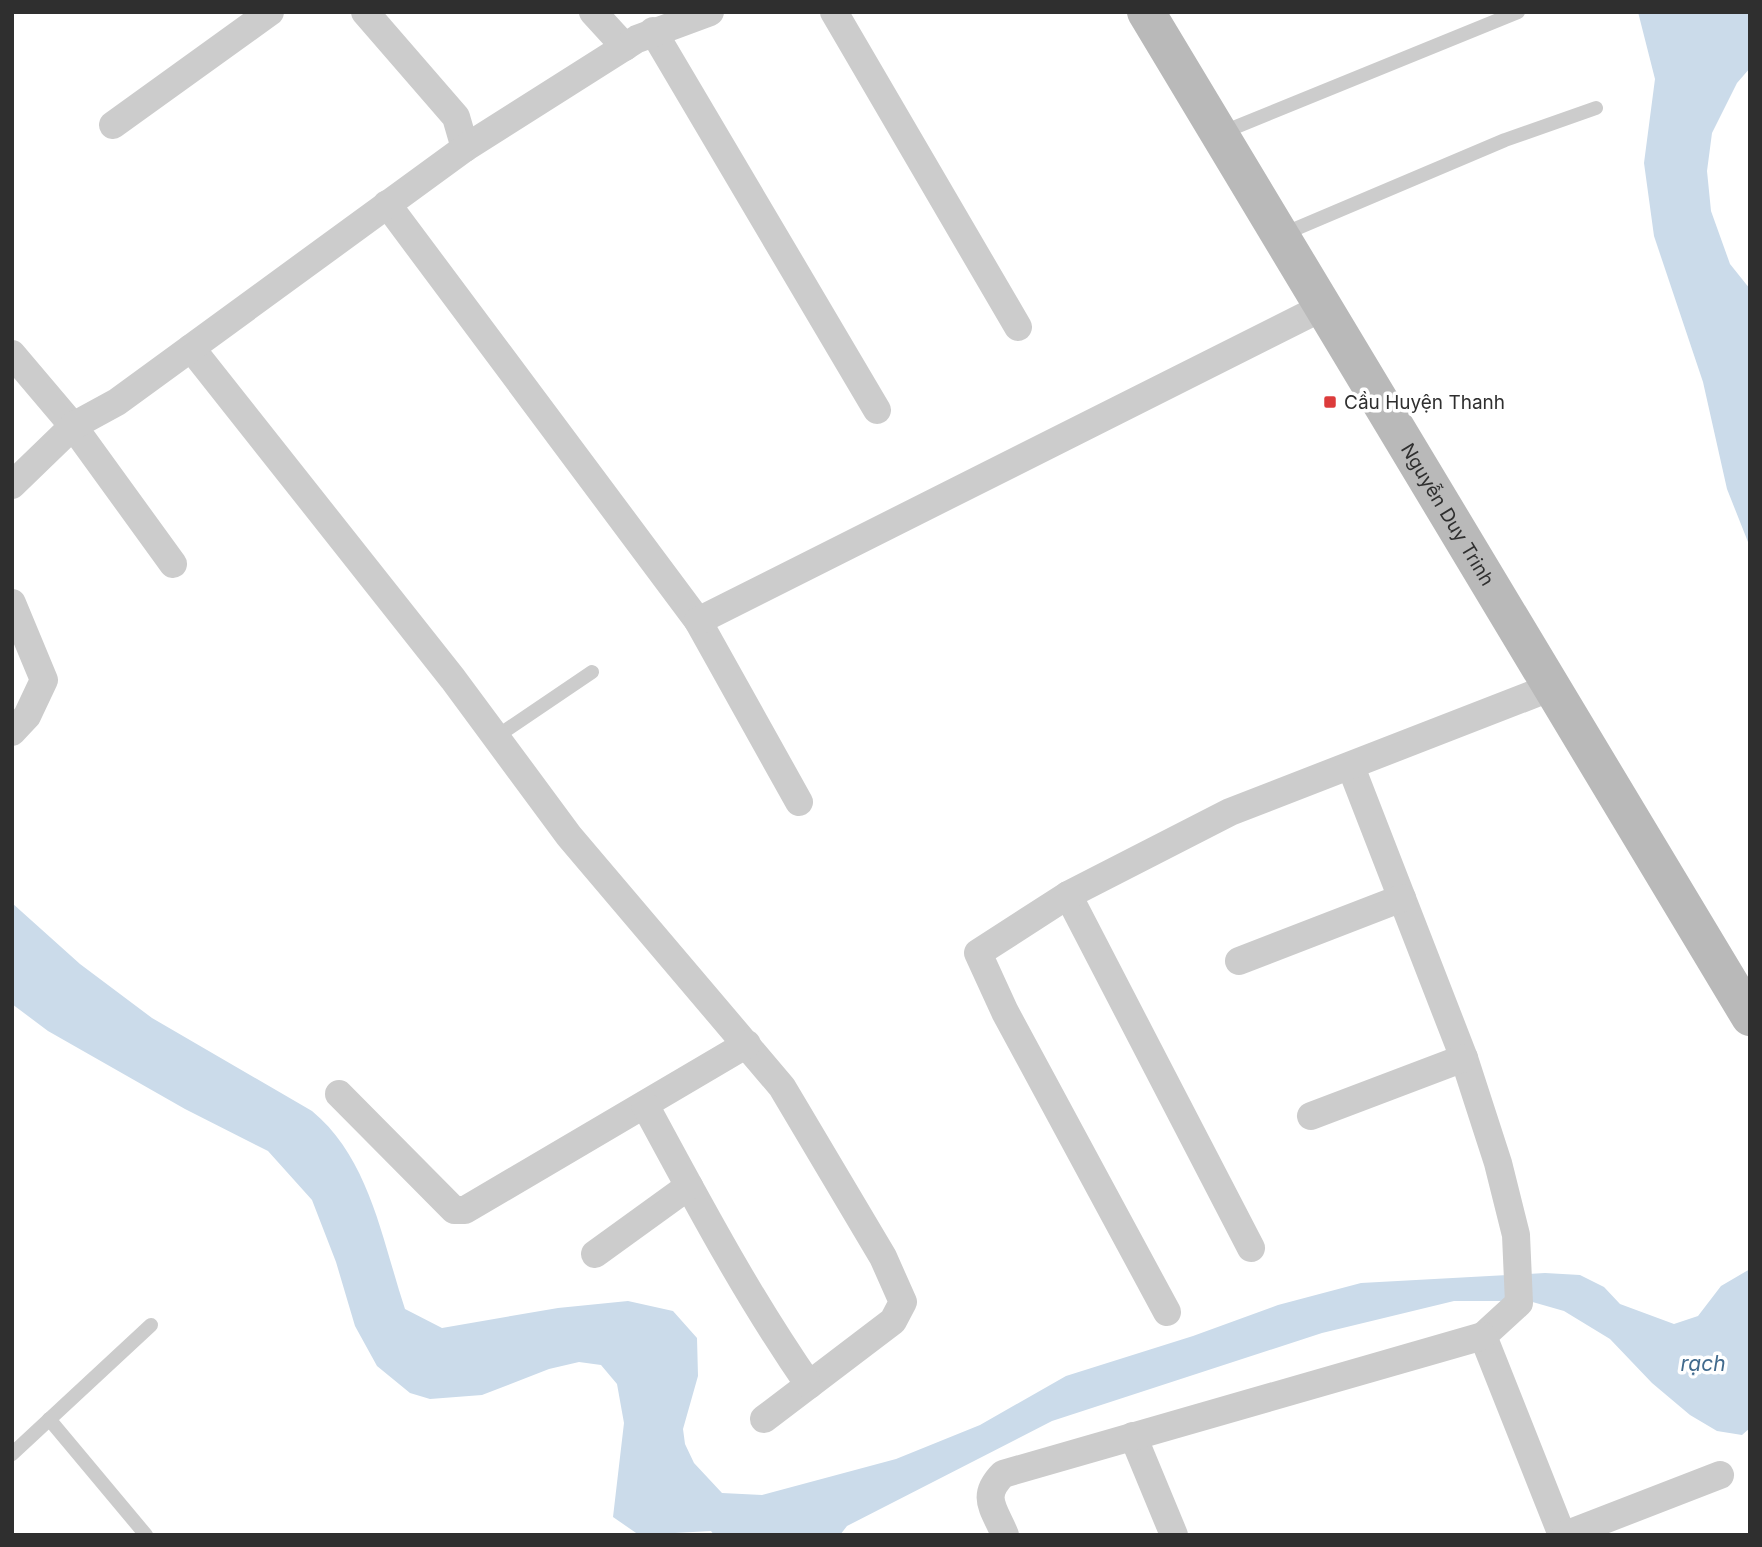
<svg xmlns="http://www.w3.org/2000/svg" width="1762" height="1547" font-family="Inter,sans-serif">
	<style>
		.water { fill: #cbdbea }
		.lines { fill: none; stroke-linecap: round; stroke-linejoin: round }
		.service { stroke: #ccc; stroke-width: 14 }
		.minor { stroke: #ccc; stroke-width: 28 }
		.secondary { stroke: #b9b9b9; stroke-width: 38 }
		.poi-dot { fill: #dc3b3b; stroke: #fff; stroke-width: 2.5 }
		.labels { text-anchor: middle; stroke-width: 7; stroke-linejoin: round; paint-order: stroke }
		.poi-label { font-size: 19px; fill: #2f2f2f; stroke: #fff; text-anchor: start }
		.street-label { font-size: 19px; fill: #2f2f2f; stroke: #fff }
		.water-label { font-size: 21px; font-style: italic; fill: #416a8d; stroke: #fff }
	</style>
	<rect width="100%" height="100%" fill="#fff"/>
	<g class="water">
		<path d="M 1638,12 L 1750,12 L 1750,68 L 1737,83 L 1712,133 L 1707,171 L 1711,211 L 1730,264 L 1750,289 L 1750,547 L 1727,489 L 1703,382 L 1654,236 L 1644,163 L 1655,79 Z"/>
		<path d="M 12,903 L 80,964 L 152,1018 L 312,1111 C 370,1159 382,1240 405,1309 L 442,1328 L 558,1308 L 628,1301 L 673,1311 L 697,1338 L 698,1376 L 683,1429 L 685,1444 L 694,1463 L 722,1493 L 762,1495 L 896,1459 L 980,1425 L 1066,1376 L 1193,1336 L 1278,1305 L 1361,1283 L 1545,1273 L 1580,1275 L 1604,1287 L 1620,1304 L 1674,1324 L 1698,1316 L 1721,1286 L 1750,1269 L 1750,1428 L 1742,1435 L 1717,1431 L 1690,1415 L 1652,1383 L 1610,1339 L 1564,1311 L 1529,1301 L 1454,1301 L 1322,1333 L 1052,1421 L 847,1526 L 840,1535 L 714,1535 L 711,1531 L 639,1535 L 613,1517 L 624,1423 L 617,1384 L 601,1365 L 579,1362 L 549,1369 L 482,1395 L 430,1399 L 410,1393 L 377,1366 L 355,1326 L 336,1262 L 312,1200 L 268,1151 L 185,1109 L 48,1031 L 12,1004 Z"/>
	</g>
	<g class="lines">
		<g class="service">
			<path d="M 1221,133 L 1518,12"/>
			<path d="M 1281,235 L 1505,140 L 1596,108"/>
			<path d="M 496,737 L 592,672"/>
			<path d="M 49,1419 L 146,1535"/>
			<path d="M 12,1454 L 151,1325"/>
		</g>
		<g class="minor">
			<path d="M 365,12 L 456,117 L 465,148"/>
			<path d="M 593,12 L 625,47"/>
			<path d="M 834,12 L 1018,327"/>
			<path d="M 653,31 L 877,410"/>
			<path d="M 113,125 L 270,12"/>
			<path d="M 387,204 L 698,621 L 799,802"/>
			<path d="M 191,348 L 453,679 L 569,836 L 782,1087 L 883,1257 L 903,1302 L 893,1321 L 764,1419"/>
			<path d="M 12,354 L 73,426 L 173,564"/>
			<path d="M 12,485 L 73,426 L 117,402 L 465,148 L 637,39 L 710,12"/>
			<path d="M 12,603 L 44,680 L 27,716 L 12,732"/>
			<path d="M 698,621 L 1323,307"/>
			<path d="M 1351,767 L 1464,1058 L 1498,1163 L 1516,1235 L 1519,1303 L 1483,1336 L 1562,1535"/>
			<path d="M 1068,895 L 1251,1248"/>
			<path d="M 1239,961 L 1402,898"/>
			<path d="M 339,1094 L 454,1210 L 465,1210 L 747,1044"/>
			<path d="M 645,1105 C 698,1203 746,1294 809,1385"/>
			<path d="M 1311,1116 L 1464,1058"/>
			<path d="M 595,1254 L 689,1186"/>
			<path d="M 1167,1312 L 1005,1012 L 978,953 L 1068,895 L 1230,812 L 1552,687"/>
			<path d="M 1133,1436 L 1174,1535"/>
			<path d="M 1005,1535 C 994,1508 980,1497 1003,1474 L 1483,1336"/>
			<path d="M 1565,1535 L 1720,1475"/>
		</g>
		<path class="secondary" id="s1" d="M 1146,12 L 1750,1017"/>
	</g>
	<rect class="poi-dot" x="1323" y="395" width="14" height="14" rx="3.5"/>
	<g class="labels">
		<g class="poi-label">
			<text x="1344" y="409">Cầu Huyện Thanh</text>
		</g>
		<g class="street-label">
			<text dy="7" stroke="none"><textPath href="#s1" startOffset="586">Nguyễn Duy Trinh</textPath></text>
		</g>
		<g class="water-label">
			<text x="1703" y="1371">rạch</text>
		</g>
	</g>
	<rect width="1762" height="1547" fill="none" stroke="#2f2f2f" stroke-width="28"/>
</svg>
